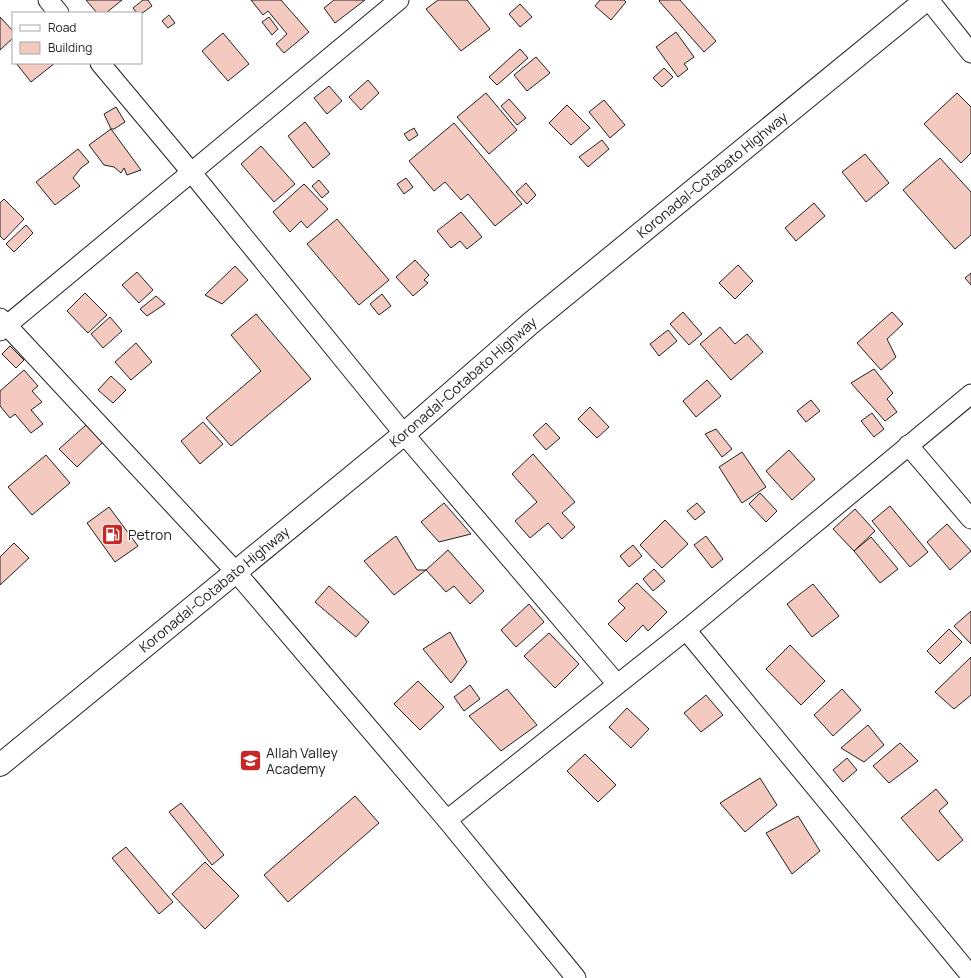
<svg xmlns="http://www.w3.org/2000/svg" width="971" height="978" font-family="Manrope,sans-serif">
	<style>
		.building { fill: #f3c9c0; stroke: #222 }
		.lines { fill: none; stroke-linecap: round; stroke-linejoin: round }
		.minor-casing { stroke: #222; stroke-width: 21 }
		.trunk-casing { stroke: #222; stroke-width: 24 }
		.minor { stroke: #fff; stroke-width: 19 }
		.trunk { stroke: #fff; stroke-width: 22 }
		.labels { text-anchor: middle; stroke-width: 3; stroke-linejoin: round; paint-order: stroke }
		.street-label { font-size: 14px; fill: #222; stroke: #fff }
		.poi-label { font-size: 14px; fill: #222; stroke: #fff; text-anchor: start }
	</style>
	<rect width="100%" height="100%" fill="#fff"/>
	<g class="building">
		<path d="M 86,0 L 122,0 L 106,13 L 97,13 Z"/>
		<path d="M 143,0 L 148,0 L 152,6 L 141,14 L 137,13 L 133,8 Z"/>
		<path d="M 251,0 L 281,0 L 309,32 L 284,53 L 276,44 L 287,34 L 268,11 L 263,15 Z"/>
		<path d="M 334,0 L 365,0 L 335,23 L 324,8 Z"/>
		<path d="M 438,0 L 467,0 L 490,29 L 461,51 L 426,9 Z"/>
		<path d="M 600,0 L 624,0 L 626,2 L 611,20 L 595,6 Z"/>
		<path d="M 660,0 L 680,0 L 716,41 L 704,52 L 659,1 Z"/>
		<path d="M 520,4 L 532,17 L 520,27 L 509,14 Z"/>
		<path d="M 169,15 L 175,23 L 168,28 L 162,21 Z"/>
		<path d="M 0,17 L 13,31 L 13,38 L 0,50 Z"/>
		<path d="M 269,17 L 278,29 L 272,35 L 262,22 Z"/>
		<path d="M 676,32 L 694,57 L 684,64 L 688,69 L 678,77 L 656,47 Z"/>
		<path d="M 223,33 L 249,64 L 228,81 L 202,51 Z"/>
		<path d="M 520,49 L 528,58 L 497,85 L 489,77 Z"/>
		<path d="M 536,57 L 550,73 L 527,91 L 514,75 Z"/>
		<path d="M 16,63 L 55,63 L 31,82 Z"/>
		<path d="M 664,68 L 673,77 L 662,87 L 653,78 Z"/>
		<path d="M 368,80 L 379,93 L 361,110 L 349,97 Z"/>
		<path d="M 329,86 L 342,101 L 327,114 L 314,98 Z"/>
		<path d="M 486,93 L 517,130 L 489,154 L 457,117 Z"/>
		<path d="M 957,93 L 971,107 L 971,153 L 961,163 L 924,124 Z"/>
		<path d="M 509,99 L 526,118 L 517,125 L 501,106 Z"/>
		<path d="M 604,100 L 625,125 L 610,138 L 589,112 Z"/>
		<path d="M 567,105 L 590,128 L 571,145 L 549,123 Z"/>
		<path d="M 116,107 L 125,122 L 114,129 L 111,129 L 104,114 Z"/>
		<path d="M 305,122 L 330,154 L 313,168 L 288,136 Z"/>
		<path d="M 454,123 L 522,204 L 495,226 L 468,194 L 461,200 L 445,182 L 434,191 L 409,161 Z"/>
		<path d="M 414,128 L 418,135 L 409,141 L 404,134 Z"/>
		<path d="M 111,129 L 141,170 L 127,175 L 124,168 L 121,173 L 114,167 L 104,165 L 89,145 Z"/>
		<path d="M 602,140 L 609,149 L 588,167 L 579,157 Z"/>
		<path d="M 261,146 L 295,184 L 274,202 L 241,164 Z"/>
		<path d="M 78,149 L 89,162 L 81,168 L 73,178 L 80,186 L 55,205 L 36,182 Z"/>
		<path d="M 865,154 L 889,183 L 866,202 L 842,172 Z"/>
		<path d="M 940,158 L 971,192 L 971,235 L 955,249 L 903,190 Z"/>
		<path d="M 406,178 L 413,187 L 404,194 L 397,184 Z"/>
		<path d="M 319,180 L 329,192 L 322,198 L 312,186 Z"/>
		<path d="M 526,183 L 536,195 L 527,204 L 516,192 Z"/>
		<path d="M 304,184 L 328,209 L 307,228 L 301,221 L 290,232 L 273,212 Z"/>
		<path d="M 4,199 L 24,219 L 4,240 L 0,236 L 0,203 Z"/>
		<path d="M 814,203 L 825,216 L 796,241 L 785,228 Z"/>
		<path d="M 461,212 L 482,237 L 467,249 L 460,241 L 451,248 L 437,231 Z"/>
		<path d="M 337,219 L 389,280 L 359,305 L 307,244 Z"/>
		<path d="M 26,225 L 33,233 L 14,252 L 6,244 Z"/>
		<path d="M 415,260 L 429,275 L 424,280 L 428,283 L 413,296 L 396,277 Z"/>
		<path d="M 738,265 L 753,281 L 735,299 L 719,283 Z"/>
		<path d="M 235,266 L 248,280 L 222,304 L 205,295 Z"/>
		<path d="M 137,272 L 153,290 L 139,303 L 122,285 Z"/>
		<path d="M 971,273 L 971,285 L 965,278 Z"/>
		<path d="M 85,293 L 107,315 L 88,333 L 67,311 Z"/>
		<path d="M 382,294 L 391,306 L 379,315 L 370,304 Z"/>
		<path d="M 156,296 L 165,304 L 147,316 L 140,309 Z"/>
		<path d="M 683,312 L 702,334 L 689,345 L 670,324 Z"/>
		<path d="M 892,312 L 903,324 L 887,339 L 896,357 L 881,370 L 857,343 Z"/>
		<path d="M 256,314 L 311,379 L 231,446 L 206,418 L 261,371 L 231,335 Z"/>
		<path d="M 110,317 L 122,331 L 103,348 L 91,334 Z"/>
		<path d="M 720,327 L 735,344 L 747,334 L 763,352 L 731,380 L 700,344 Z"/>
		<path d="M 668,330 L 677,341 L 659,356 L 650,344 Z"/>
		<path d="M 136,343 L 152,362 L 131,380 L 115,362 Z"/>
		<path d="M 10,346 L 24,360 L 16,368 L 2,354 Z"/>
		<path d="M 874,369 L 893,393 L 887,399 L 897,412 L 885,421 L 851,383 Z"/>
		<path d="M 24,370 L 38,386 L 32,391 L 42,402 L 31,410 L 43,424 L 31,433 L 15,414 L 10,418 L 0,406 L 0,391 Z"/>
		<path d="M 111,376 L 126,390 L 113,403 L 98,390 Z"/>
		<path d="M 707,380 L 721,396 L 696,417 L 683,401 Z"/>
		<path d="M 811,400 L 820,411 L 806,422 L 797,411 Z"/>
		<path d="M 590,407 L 609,427 L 597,438 L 578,419 Z"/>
		<path d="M 872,413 L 884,429 L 874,437 L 861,421 Z"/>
		<path d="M 203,422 L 223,444 L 200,464 L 181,441 Z"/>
		<path d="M 546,423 L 560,438 L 546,450 L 533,435 Z"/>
		<path d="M 86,425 L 103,442 L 77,467 L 59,449 Z"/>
		<path d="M 716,429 L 732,449 L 722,457 L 705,434 Z"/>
		<path d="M 789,450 L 815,479 L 792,500 L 766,471 Z"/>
		<path d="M 742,452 L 766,487 L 742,503 L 719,467 Z"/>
		<path d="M 533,454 L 575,502 L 562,513 L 575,527 L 562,539 L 548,523 L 530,538 L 515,521 L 537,502 L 512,474 Z"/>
		<path d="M 46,455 L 70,483 L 32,515 L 8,487 Z"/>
		<path d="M 760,493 L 777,511 L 766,522 L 749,504 Z"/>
		<path d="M 444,503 L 471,534 L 439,542 L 421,522 Z"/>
		<path d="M 697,503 L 705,512 L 695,520 L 687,511 Z"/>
		<path d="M 890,506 L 928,552 L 910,567 L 872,521 Z"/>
		<path d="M 109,507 L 138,546 L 115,562 L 87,523 Z"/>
		<path d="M 855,509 L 875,531 L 854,551 L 833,529 Z"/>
		<path d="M 665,520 L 688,544 L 662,568 L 640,545 Z"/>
		<path d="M 947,524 L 971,551 L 950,570 L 927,542 Z"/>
		<path d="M 396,536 L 417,570 L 426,570 L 394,595 L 364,561 Z"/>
		<path d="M 706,536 L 723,559 L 712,568 L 694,545 Z"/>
		<path d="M 871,537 L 898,569 L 880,583 L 854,551 Z"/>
		<path d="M 14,543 L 29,558 L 0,585 L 0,557 Z"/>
		<path d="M 633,545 L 642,556 L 629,567 L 620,556 Z"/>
		<path d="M 448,550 L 484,591 L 470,604 L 454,586 L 446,592 L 426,570 Z"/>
		<path d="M 654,569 L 665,581 L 653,591 L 643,579 Z"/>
		<path d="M 637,583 L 667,612 L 648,631 L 643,625 L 626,642 L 608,624 L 625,608 L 618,601 Z"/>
		<path d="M 813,584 L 839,616 L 812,637 L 787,604 Z"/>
		<path d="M 329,586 L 369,622 L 356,637 L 315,602 Z"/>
		<path d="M 529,604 L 544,622 L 516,647 L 501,630 Z"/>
		<path d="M 971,611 L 971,644 L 954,626 Z"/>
		<path d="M 949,629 L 962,642 L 940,664 L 927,651 Z"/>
		<path d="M 450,632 L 467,662 L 451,683 L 423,649 Z"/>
		<path d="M 549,633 L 579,664 L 555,688 L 524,656 Z"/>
		<path d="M 790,645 L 825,681 L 801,705 L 766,669 Z"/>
		<path d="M 971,657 L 971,695 L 954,709 L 935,692 Z"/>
		<path d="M 418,681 L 444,707 L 420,730 L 394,704 Z"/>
		<path d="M 470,685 L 480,699 L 464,711 L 454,697 Z"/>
		<path d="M 507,689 L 537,725 L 501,751 L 469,716 Z"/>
		<path d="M 842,689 L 861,710 L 833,736 L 814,715 Z"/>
		<path d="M 706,695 L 723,715 L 701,732 L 684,713 Z"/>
		<path d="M 627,708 L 649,729 L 631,748 L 609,727 Z"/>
		<path d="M 868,725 L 884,745 L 864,762 L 841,748 Z"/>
		<path d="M 900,743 L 918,761 L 889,783 L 873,766 Z"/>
		<path d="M 585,754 L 616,785 L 598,802 L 567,771 Z"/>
		<path d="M 847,758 L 857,770 L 843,782 L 833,770 Z"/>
		<path d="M 760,778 L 777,805 L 745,832 L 720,803 Z"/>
		<path d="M 936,789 L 948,803 L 939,811 L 963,840 L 938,861 L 901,818 Z"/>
		<path d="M 355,796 L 379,823 L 288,902 L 264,875 Z"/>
		<path d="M 181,803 L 224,855 L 212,865 L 169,812 Z"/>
		<path d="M 798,816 L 820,851 L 792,874 L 766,833 Z"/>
		<path d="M 126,847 L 173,902 L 159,914 L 112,858 Z"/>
		<path d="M 205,862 L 239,896 L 205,929 L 172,894 Z"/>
	</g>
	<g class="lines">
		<defs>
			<g id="minor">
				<path d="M 48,0 L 59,13"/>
				<path d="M 929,0 L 971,53"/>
				<path d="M 100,63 L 192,173 L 404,434 L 617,684"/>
				<path d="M 0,318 L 235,571 L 447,820 L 576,978"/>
				<path d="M 0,331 L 399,0"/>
				<path d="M 908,445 L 971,519"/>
				<path d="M 686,630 L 971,976"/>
				<path d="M 447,820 L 686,630 L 971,394"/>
			</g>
			<g id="trunk">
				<path id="s1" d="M 0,765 L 404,434 L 531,323 L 926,0"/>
			</g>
		</defs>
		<use href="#minor" class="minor-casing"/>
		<use href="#trunk" class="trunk-casing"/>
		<use href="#minor" class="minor"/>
		<use href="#trunk" class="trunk"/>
	</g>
	<defs>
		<symbol id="fuel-square" viewBox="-11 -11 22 22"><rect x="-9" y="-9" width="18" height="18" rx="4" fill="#c62828" stroke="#fff"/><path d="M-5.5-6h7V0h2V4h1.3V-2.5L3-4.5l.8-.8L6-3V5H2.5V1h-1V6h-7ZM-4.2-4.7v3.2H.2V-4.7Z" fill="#fff"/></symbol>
		<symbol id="school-square" viewBox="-11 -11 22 22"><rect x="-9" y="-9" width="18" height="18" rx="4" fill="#c62828" stroke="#fff"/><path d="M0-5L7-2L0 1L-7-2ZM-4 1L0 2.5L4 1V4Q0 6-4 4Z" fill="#fff"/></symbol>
	</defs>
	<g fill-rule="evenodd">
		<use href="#fuel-square" x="100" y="522" width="25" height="25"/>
		<use href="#school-square" x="238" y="748" width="25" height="25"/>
	</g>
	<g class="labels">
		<g class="street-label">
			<text dy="5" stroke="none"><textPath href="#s1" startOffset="925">Koronadal-Cotabato Highway</textPath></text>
			<text dy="5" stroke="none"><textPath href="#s1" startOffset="601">Koronadal-Cotabato Highway</textPath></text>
			<text dy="5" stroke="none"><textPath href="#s1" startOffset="277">Koronadal-Cotabato Highway</textPath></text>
		</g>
		<g class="poi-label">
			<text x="128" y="540">Petron</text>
			<text x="266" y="758">Allah Valley<tspan x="266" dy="16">Academy</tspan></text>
		</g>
	</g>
	<rect x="12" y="12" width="130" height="52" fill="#ffffff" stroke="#a7a7a7"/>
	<rect x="20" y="25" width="20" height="6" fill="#ffffff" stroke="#a7a7a7"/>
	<text x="48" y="32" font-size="12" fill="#222222">Road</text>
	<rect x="20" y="42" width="20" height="12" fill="#f3c9c0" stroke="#a7a7a7"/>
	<text x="48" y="52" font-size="12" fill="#222222">Building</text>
</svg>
